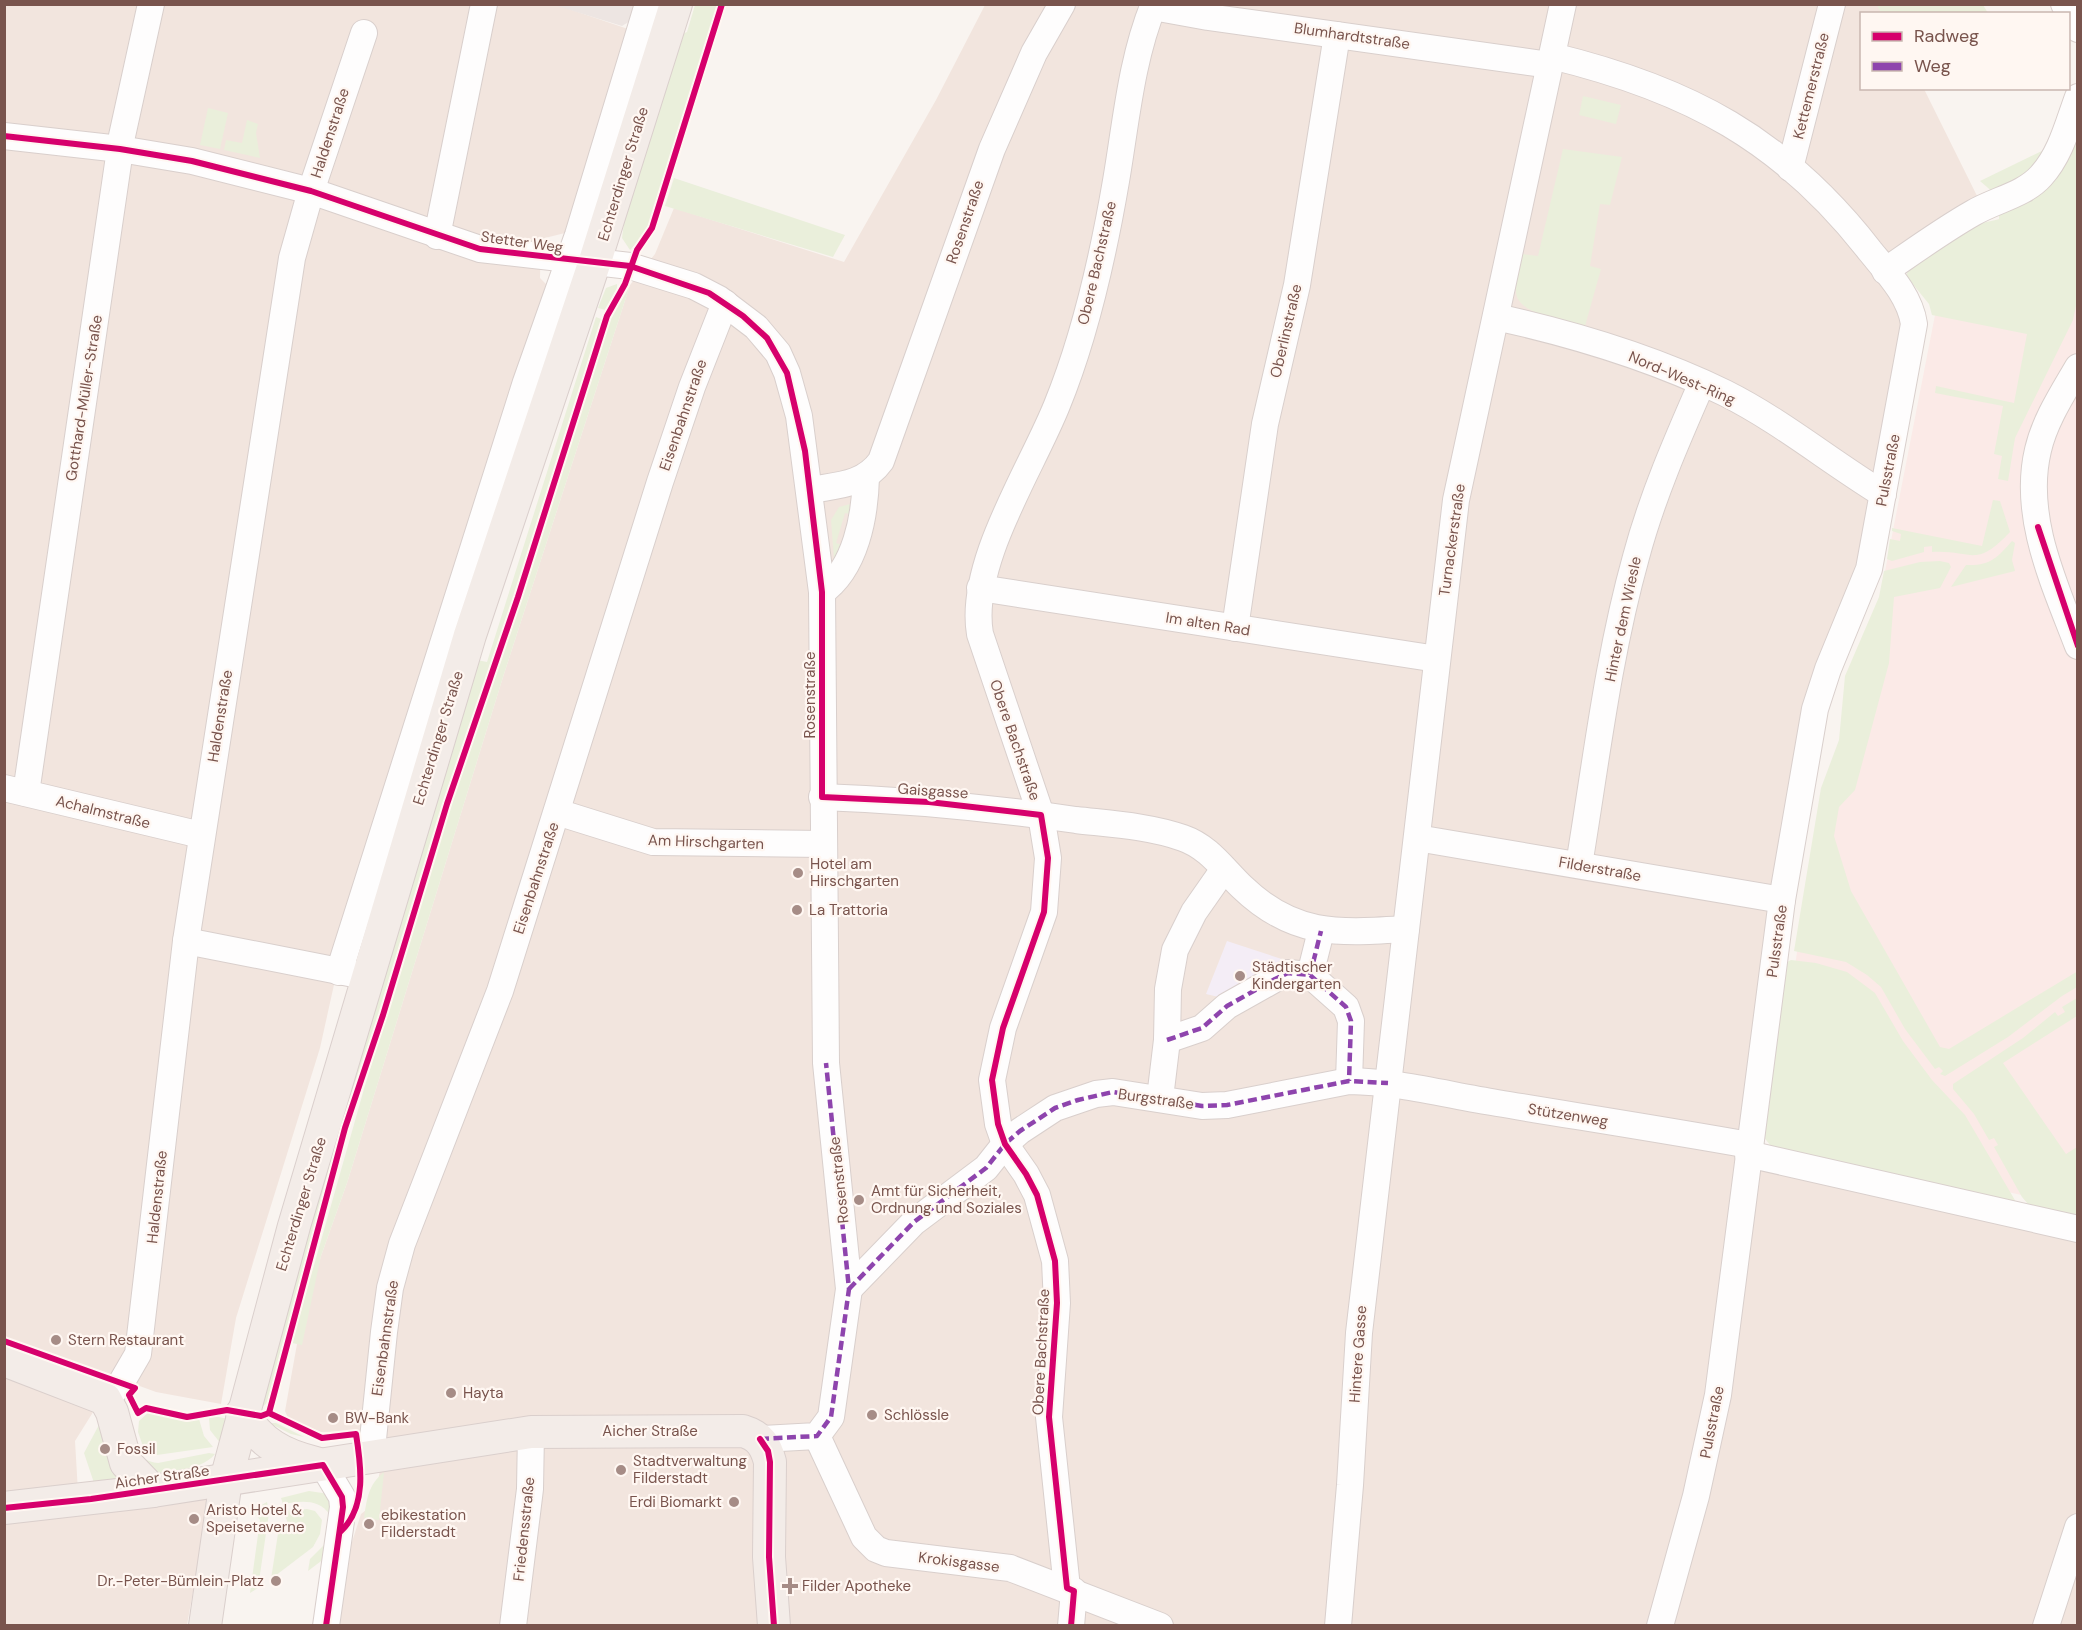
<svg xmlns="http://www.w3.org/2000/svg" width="2082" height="1630" font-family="'DM Sans',sans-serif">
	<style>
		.residential { fill: #f2e5de }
		.commercial { fill: #fbeae7 }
		.industrial { fill: #ede5e2 }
		.education { fill: #f4edf6 }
		.green { fill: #eaefdb }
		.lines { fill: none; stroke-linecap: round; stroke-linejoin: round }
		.minor-casing { stroke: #d9cfcc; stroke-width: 28 }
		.major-casing { stroke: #dacfcc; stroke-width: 34 }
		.minor { stroke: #fefdfd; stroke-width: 26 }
		.major { stroke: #f3ece8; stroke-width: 32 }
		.quiet { stroke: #8e44ad; stroke-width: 4.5; stroke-dasharray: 9 4.5; stroke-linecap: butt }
		.cycleway-casing { stroke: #fff7f2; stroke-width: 10 }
		.cycleway { stroke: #d6006c; stroke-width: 6 }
		.poi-dot { fill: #a68c86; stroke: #fff7f2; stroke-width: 2 }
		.labels { text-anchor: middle; stroke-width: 4.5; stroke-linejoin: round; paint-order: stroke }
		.street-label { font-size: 15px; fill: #79544d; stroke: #fff7f2 }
		.poi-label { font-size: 15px; fill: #79544d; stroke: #fff7f2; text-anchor: start }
	</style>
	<rect width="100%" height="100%" fill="#f9f4f0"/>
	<g class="residential">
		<path d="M 554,4 L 631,30 L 572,224 L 565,233 L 541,239 L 540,278 L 550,288 L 345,935 L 320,1048 L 236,1318 L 221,1404 L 156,1392 L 115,1377 L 75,1441 L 79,1509 L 210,1496 L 187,1625 L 5,1626 L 5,5 Z"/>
		<path d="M 985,5 L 1882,5 L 1886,13 L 1862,14 L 1862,88 L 1924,89 L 1983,208 L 1886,271 L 1914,324 L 1839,643 L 1748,1154 L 2077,1229 L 2077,1625 L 337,1625 L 351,1545 L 361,1514 L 374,1504 L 387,1430 L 321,1432 L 288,1418 L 285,1411 L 297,1344 L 321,1256 L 347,1183 L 503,677 L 630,285 L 655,254 L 674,208 L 844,262 L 936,100 Z"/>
	</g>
	<path class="commercial" d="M 2077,249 L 2077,1208 L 1771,1137 L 1805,895 L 1880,597 L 1936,310 Z"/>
	<path class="industrial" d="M 554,5 L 639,5 L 635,18 L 622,26 Z"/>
	<path class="education" d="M 1227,941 L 1236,944 L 1294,963 L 1227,999 L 1206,994 Z"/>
	<g class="green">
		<path d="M 695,5 L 718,5 L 654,210 L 645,234 L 630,250 L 622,238 L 625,215 L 680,35 L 687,32 Z"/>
		<path d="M 1877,5 L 1983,5 L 1988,13 L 1881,13 Z"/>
		<path d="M 1583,96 L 1621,105 L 1616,124 L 1579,115 Z"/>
		<path d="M 208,108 L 228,113 L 220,149 L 200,145 Z"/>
		<path d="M 2077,115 L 2077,301 L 2073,320 L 2015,438 L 2008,481 L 1998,479 L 2002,456 L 1994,454 L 2003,406 L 1935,393 L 1936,386 L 2014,403 L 2027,334 L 1932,315 L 1929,304 L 1907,277 L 1907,273 C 1924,257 1945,236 1967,226 C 1974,223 1987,223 1999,219 L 1999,212 Z"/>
		<path d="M 247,120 L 258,124 L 256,133 L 260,158 L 224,150 L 226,140 L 242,143 Z"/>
		<path d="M 1563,149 L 1622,157 L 1610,205 L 1600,204 L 1590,266 L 1601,269 L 1585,326 C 1567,321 1517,315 1516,292 C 1515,281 1521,265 1523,254 L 1538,256 Z"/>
		<path d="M 2046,149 L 2045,163 L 1995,194 L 1980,181 Z"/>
		<path d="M 674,178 L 845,235 L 833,257 L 665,206 Z"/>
		<path d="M 617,284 L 617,289 L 606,310 L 598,308 L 606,288 Z"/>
		<path d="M 630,285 L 503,677 L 347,1183 L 321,1256 L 302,1345 L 292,1343 L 364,1089 L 467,754 L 505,649 L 613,311 Z"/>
		<path d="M 596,317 L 601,319 L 602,323 L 358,1080 L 328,1178 L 269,1401 L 261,1408 L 265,1378 L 477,660 L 487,662 Z"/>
		<path d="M 1993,500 L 2000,501 L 2010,532 C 1975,569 1974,550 1932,552 L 1932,546 L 1924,547 L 1924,552 L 1892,561 L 1887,559 L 1890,539 L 1900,541 L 1901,534 L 1892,531 L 1892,528 L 1982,546 Z"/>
		<path d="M 854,503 L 859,516 L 845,513 L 836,543 L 848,547 L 835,573 L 831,520 L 839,507 Z"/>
		<path d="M 2012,541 L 2015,543 L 2012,560 L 2015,571 L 1951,587 L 1966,565 C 1990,566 1997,558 2012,541 Z"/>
		<path d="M 1940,561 L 1949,563 L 1951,567 L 1940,588 L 1894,597 L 1889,663 L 1855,790 L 1839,807 L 1834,836 L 1851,891 L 1940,1047 L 1949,1049 L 2078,971 L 2077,987 L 2062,996 L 2008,1037 L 1945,1076 L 1940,1074 L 1943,1071 L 1939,1067 L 1935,1069 L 1905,1029 L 1881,987 L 1867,975 L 1846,962 L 1794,951 L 1821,788 L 1839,740 L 1845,676 L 1879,597 L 1884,571 L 1920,562 Z"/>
		<path d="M 1791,960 L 1816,963 L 1847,972 L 1875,993 L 1903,1041 L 1932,1080 L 1965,1115 L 2016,1202 L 2016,1206 L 1774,1150 L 1763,1136 L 1787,962 Z"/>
		<path d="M 2077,998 L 2077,1016 L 2003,1063 L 2066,1154 L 2077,1147 L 2077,1220 L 2033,1210 L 2022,1197 L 1994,1147 L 1998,1145 L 1994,1138 L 1989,1140 L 1974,1114 L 1953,1089 L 1953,1084 L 2023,1038 L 2055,1012 L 2058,1016 L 2065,1012 L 2062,1007 Z"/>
		<path d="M 149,1412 L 185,1421 L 199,1419 L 204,1436 L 213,1447 L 157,1455 L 145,1452 L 138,1432 L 139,1421 Z"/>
		<path d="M 123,1415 L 131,1422 C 129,1442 137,1461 158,1463 L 209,1453 L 215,1454 C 207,1464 193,1467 182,1470 C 133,1482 131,1454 123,1415 Z"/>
		<path d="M 214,1416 L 228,1419 L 221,1444 L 210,1430 L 209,1418 Z"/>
		<path d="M 101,1421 L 128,1479 L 95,1486 L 84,1453 Z"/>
		<path d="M 269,1423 L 276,1423 L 304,1437 L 291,1434 Z"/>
		<path d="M 384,1472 L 379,1520 L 364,1518 C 367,1499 368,1485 384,1472 Z"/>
		<path d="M 309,1491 L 329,1494 L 334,1500 L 329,1555 L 308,1571 L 310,1559 L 327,1542 L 330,1515 C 319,1498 300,1501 283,1504 L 281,1498 Z"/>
		<path d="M 267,1502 L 269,1513 L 258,1588 L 250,1593 L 260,1520 L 252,1510 Z"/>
		<path d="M 307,1509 L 315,1511 L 322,1520 L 320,1534 L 313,1547 L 271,1579 L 279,1527 L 284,1528 L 288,1523 L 283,1511 Z"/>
	</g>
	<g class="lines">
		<defs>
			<g id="minor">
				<path d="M 2064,4 L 2078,29"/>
				<path d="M 1153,7 L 1208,17 L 1550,65"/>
				<path d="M 1552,56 C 1688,89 1783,139 1870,251 C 1888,273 1910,296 1914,324 L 1869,569 L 1828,669 L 1815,709 L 1782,900 L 1718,1395 L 1696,1496 L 1660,1626"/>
				<path d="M 4,136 L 120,149 L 192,161 L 311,191 L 480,249 L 630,266 L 694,286 L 719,299 L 756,327 L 778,353 L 787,373 L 799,416 L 822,592 L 826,1063 L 849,1289 L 831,1417 L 817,1436 L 760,1439"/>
				<path d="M 1790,168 L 1832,4"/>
				<path d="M 437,236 L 484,4"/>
				<path d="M 1885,271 C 1914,251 1943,230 1973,213 C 1995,200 2024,195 2041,176 C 2061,154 2068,124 2078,97"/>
				<path d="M 1496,317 C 1573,334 1653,358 1725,393 C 1781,421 1829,461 1883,494"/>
				<path d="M 2078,367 C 2063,393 2045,420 2038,450 C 2022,517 2055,585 2078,646"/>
				<path d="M 811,490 C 838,485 864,485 881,461 L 992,149 L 1034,53 L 1062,4"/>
				<path d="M 980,588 L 1437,659"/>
				<path d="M 822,592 C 856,568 865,516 866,477"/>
				<path d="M 1235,628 L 1265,424 L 1297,285 L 1337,35"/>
				<path d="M 4,788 L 201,835"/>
				<path d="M 26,793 L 122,136 L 151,4"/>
				<path d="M 822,797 C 908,800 991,808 1076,820 C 1111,824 1149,826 1183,838 C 1209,847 1223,869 1242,887 C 1294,937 1339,933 1406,929"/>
				<path d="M 557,812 L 653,842 L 823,844"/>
				<path d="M 1417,838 L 1782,900"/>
				<path d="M 1579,865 C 1596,762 1608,657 1636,557 C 1652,497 1677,440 1702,383"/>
				<path d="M 186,941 L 354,974"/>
				<path d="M 339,972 L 526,382 L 578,235 L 648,4"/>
				<path d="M 1310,975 L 1321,931"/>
				<path d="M 1167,1040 L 1202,1028 L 1227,1006 L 1275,979 L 1288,973 L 1310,975 L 1346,1007 L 1351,1021 L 1349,1081"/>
				<path d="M 1160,1098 L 1167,1040 L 1168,989 L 1175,950 L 1194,912 L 1224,869"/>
				<path d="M 1748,1154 L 2078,1229"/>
				<path d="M 849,1289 L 914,1222 L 986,1168 L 1005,1144 L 1020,1131 L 1055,1108 L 1096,1094 L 1113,1092 L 1202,1106 L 1227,1105 L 1349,1081 C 1400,1082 1447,1095 1497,1103 C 1581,1117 1665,1130 1749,1145"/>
				<path d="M 105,1399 L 120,1385 L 138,1354 L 186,941 L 292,258 L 311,191 L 364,33"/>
				<path d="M 817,1436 L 864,1537 L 876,1549 L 886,1553 L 1010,1568 L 1160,1626"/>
				<path d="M 377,1457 L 373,1439 L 384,1332 L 390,1288 L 402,1244 L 500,991 L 660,482 L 692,387 L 725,303"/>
				<path d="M 323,1465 L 342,1497 L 343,1507 L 326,1626"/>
				<path d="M 1067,1588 L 1049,1417 L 1057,1303 L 1055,1261 L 1037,1195 L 1026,1174 L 1005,1144 L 998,1124 L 992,1080 L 1003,1028 L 1044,912 L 1048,858 L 1041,815 L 980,634 C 968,564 1031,470 1057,405 C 1086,334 1103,257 1116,181 C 1126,123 1131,60 1154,4"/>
				<path d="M 513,1626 L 530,1489 L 531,1432"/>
				<path d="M 1071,1626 L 1074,1591"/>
				<path d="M 1338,1626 L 1350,1485 L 1359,1333 L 1456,500 L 1563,4"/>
				<path d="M 2046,1626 L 2078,1527"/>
			</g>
			<g id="major">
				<path d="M 4,1360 L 105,1399 L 112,1412 L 126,1463 L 153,1491"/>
				<path d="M 242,1413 C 261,1443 282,1455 316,1463"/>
				<path d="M 4,1508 L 153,1491 L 531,1432 L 743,1431 C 760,1436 766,1446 770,1462 L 769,1557 L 774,1626"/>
				<path d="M 205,1626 L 226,1480 L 294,1226 L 470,635 L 595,261 L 676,4"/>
			</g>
		</defs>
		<use href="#minor" class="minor-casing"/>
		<use href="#major" class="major-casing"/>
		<use href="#minor" class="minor"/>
		<use href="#major" class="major"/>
		<g class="quiet">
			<path d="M 1310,975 L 1321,931"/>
			<path d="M 1167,1040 L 1202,1028 L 1227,1006 L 1275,979 L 1288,973 L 1310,975 L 1346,1007 L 1351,1021 L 1349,1081"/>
			<path d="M 849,1289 L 914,1222 L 986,1168 L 1005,1144 L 1020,1131 L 1055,1108 L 1078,1100 L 1113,1092 L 1202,1106 L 1227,1105 L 1349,1081 L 1388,1083"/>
			<path d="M 760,1439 L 817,1436 L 831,1417 L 849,1289 L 826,1063"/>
		</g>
		<defs>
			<g id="cycleway">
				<path d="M 4,136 L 120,149 L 192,161 L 311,191 L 480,249 L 630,266 L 709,293 L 743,316 L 767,338 L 787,373 L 805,451 L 822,592 L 822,797 L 929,802 L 1041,815 L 1048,858 L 1044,912 L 1003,1028 L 992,1080 L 998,1124 L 1005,1144 L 1026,1174 L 1037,1195 L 1055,1261 L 1057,1303 L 1049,1417 L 1067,1588 L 1074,1591 L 1071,1626"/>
				<path d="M 2038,527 L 2078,646"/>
				<path d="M 4,1341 L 135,1388 L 129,1395 L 138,1413 L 146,1408 L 187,1417 L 227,1410 L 261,1416 L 269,1413 L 322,1438 L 356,1434 C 361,1465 367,1507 341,1531"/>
				<path d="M 269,1413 L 345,1128 L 383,1015 L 447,804 L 518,597 L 607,316 L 625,284 L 637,250 L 652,228 L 722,4"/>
				<path d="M 760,1439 L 768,1451 L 770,1462 L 769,1557 L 774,1626"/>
				<path d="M 4,1508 L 91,1499 L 323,1465 L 342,1497 L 343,1507 L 326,1626"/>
			</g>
		</defs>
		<use href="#cycleway" class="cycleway-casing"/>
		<use href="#cycleway" class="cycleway"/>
	</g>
	<g class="poi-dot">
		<circle cx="798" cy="873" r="6"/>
		<circle cx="797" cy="910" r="6"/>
		<circle cx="1240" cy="976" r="6"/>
		<circle cx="859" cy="1200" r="6"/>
		<circle cx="56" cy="1340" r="6"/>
		<circle cx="451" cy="1393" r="6"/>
		<circle cx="872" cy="1415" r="6"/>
		<circle cx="333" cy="1418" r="6"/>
		<circle cx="105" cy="1449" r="6"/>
		<circle cx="621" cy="1470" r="6"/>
		<circle cx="734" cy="1502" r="6"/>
		<circle cx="194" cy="1519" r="6"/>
		<circle cx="369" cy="1524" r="6"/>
		<circle cx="276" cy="1581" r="6"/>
		<path d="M787 1577h6v6h6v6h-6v6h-6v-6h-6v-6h6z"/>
	</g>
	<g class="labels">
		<g class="street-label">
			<text transform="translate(1352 36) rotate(8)" y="5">Blumhardtstraße</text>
			<text transform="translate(1811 86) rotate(-76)" y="5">Kettemerstraße</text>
			<text transform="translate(330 133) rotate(-72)" y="5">Haldenstraße</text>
			<text transform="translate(623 174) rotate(-73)" y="5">Echterdinger Straße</text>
			<text transform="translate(965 222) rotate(-71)" y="5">Rosenstraße</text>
			<text transform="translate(522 242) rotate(8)" y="5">Stetter Weg</text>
			<text transform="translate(1097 263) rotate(-77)" y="5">Obere Bachstraße</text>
			<text transform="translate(1286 331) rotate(-77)" y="5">Oberlinstraße</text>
			<text transform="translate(1682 378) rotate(23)" y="5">Nord-West-Ring</text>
			<text transform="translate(84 398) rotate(-81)" y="5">Gotthard-Müller-Straße</text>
			<text transform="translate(683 415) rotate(-71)" y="5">Eisenbahnstraße</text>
			<text transform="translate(1888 470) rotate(-79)" y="5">Pulsstraße</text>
			<text transform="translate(1452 540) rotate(-82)" y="5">Turnackerstraße</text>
			<text transform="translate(1623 619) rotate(-78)" y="5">Hinter dem Wiesle</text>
			<text transform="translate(1208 624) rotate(9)" y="5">Im alten Rad</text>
			<text transform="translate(810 695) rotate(-90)" y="5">Rosenstraße</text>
			<text transform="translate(220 716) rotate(-81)" y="5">Haldenstraße</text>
			<text transform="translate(438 738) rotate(-73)" y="5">Echterdinger Straße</text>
			<text transform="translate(1015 740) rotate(71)" y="5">Obere Bachstraße</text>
			<text transform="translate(933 791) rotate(4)" y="5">Gaisgasse</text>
			<text transform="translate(103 812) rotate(14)" y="5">Achalmstraße</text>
			<text transform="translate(706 842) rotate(2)" y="5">Am Hirschgarten</text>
			<text transform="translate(1600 869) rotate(10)" y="5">Filderstraße</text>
			<text transform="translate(536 878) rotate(-72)" y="5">Eisenbahnstraße</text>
			<text transform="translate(1777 941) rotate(-82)" y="5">Pulsstraße</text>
			<text transform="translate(1156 1099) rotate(8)" y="5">Burgstraße</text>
			<text transform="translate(1568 1115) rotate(9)" y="5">Stützenweg</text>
			<text transform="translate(839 1180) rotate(-96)" y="5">Rosenstraße</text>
			<text transform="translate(157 1197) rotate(-84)" y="5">Haldenstraße</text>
			<text transform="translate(301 1204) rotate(-73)" y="5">Echterdinger Straße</text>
			<text transform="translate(385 1338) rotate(-82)" y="5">Eisenbahnstraße</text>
			<text transform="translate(1041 1352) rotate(-87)" y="5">Obere Bachstraße</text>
			<text transform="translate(1358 1354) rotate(-86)" y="5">Hintere Gasse</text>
			<text transform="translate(1712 1422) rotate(-79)" y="5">Pulsstraße</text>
			<text x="650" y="1436">Aicher Straße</text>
			<text transform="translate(162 1477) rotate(-8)" y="5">Aicher Straße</text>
			<text transform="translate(524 1529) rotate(-84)" y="5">Friedensstraße</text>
			<text transform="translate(959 1562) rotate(7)" y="5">Krokisgasse</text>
		</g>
		<g class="poi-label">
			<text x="810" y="869">Hotel am<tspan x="810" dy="17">Hirschgarten</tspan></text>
			<text x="809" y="915">La Trattoria</text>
			<text x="1252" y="972">Städtischer<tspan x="1252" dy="17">Kindergarten</tspan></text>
			<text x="871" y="1196">Amt für Sicherheit,<tspan x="871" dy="17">Ordnung und Soziales</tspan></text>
			<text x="68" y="1345">Stern Restaurant</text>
			<text x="463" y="1398">Hayta</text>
			<text x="884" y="1420">Schlössle</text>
			<text x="345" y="1423">BW-Bank</text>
			<text x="117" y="1454">Fossil</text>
			<text x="633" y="1466">Stadtverwaltung<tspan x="633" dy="17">Filderstadt</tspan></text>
			<text x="722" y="1507" text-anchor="end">Erdi Biomarkt</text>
			<text x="206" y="1515">Aristo Hotel &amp;<tspan x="206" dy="17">Speisetaverne</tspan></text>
			<text x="381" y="1520">ebikestation<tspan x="381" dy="17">Filderstadt</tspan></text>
			<text x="264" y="1586" text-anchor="end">Dr.-Peter-Bümlein-Platz</text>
			<text x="802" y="1591">Filder Apotheke</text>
		</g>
	</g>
	<rect width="2082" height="1630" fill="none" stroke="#79544d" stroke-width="12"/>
	<rect x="1860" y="12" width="210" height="78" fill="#fff7f2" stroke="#c9b6b0" stroke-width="1.5"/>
	<rect x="1872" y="32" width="30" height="9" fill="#d6006c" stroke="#c9b6b0" stroke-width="1.5"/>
	<text x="1914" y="42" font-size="18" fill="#79544d">Radweg</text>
	<rect x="1872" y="62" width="30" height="9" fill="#8e44ad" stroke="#c9b6b0" stroke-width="1.5"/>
	<text x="1914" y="72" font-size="18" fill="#79544d">Weg</text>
</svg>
